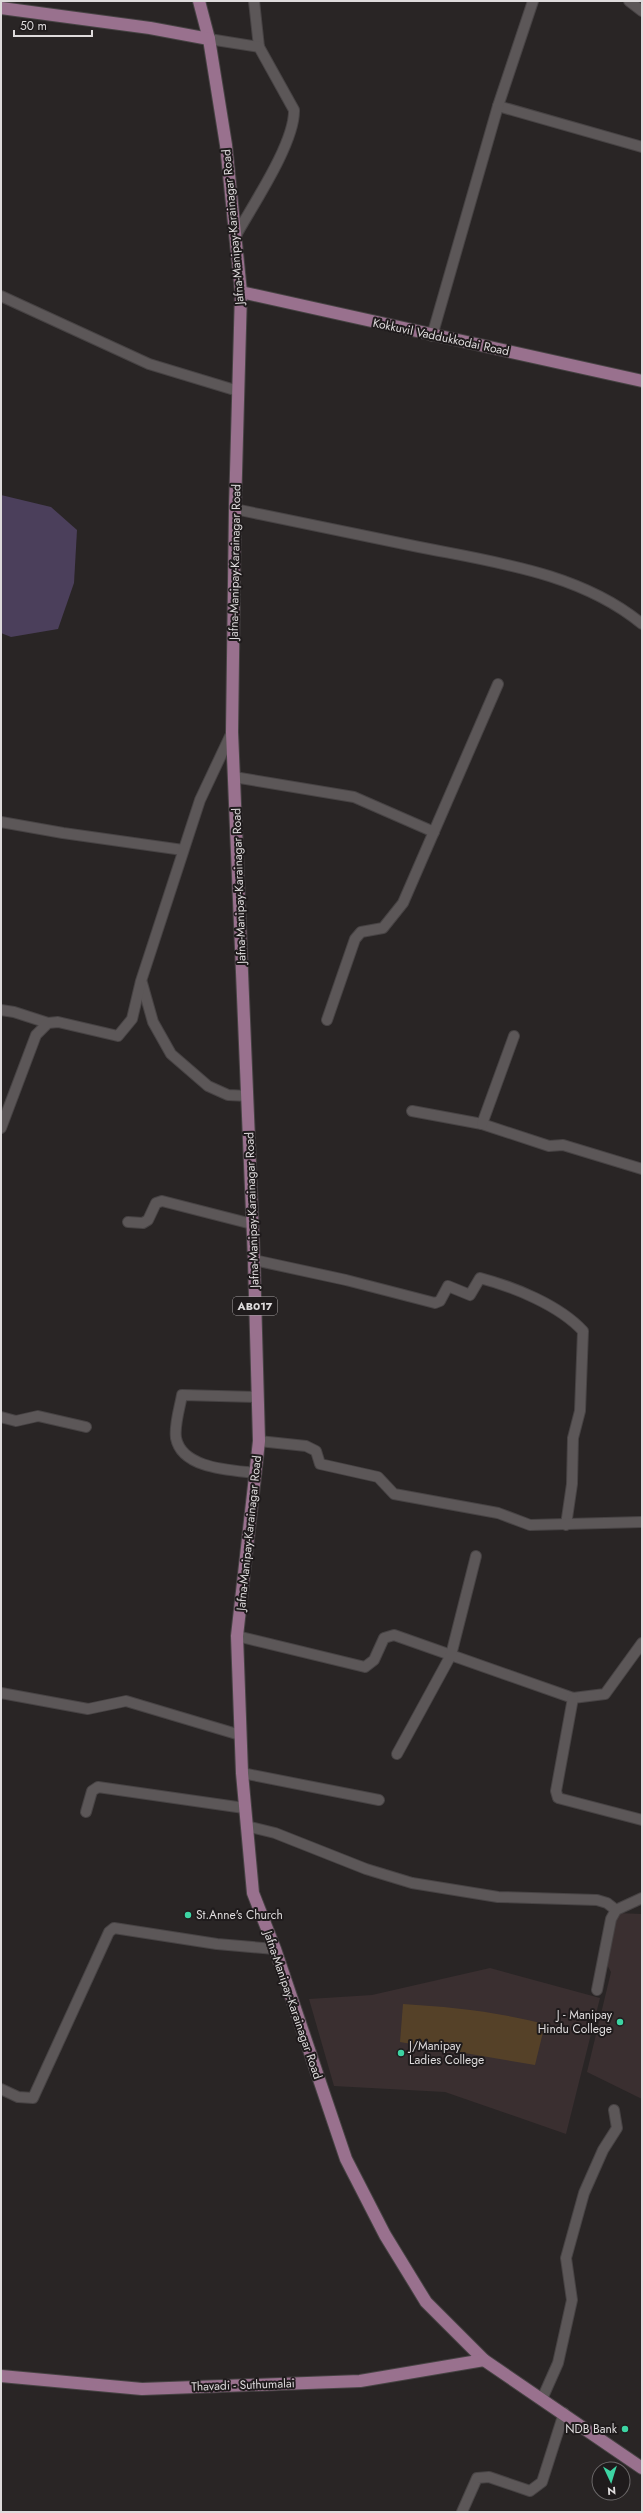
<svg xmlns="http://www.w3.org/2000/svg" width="643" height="2513" font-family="Jost,sans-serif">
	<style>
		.built { fill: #3a2f30 }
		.green { fill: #554128 }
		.water { fill: #4b3f5b }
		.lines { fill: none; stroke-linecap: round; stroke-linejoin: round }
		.minor-casing { stroke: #474344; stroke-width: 12 }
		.major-casing { stroke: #474344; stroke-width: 14 }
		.minor { stroke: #5c5758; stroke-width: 10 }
		.major { stroke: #99718e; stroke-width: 12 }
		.poi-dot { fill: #3dd4a3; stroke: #1f1b1c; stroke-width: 1.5 }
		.labels { text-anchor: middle; stroke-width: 4; stroke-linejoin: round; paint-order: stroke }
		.shield { fill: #1f1b1c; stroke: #a5a1a2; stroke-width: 1 }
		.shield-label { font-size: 11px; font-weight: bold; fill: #dedbdc }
		.street-label { font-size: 12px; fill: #dedbdc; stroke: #1f1b1c }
		.poi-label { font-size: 12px; fill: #dedbdc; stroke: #1f1b1c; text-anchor: start }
	</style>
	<rect width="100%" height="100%" fill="#292525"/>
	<g class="built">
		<path d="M 616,1913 L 642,1914 L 642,2099 L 587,2072 L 611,1972 L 605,1961 Z"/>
		<path d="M 490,1968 L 600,1998 L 566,2134 L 445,2092 L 334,2086 L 309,1999 L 372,1995 Z"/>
	</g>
	<path class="green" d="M 403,2004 C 452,2007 498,2012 545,2024 L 535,2065 L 400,2042 Z"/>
	<path class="water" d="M 1,495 L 51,507 L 77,530 L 74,583 L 58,629 L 11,637 L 1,633 Z"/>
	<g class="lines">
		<defs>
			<g id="minor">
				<path d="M 254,1 L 259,47"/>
				<path d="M 629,1 L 642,11"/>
				<path d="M 209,39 L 259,47 L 294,110 C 295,143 252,206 235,237"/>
				<path d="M 498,106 L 642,147"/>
				<path d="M 1,296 L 149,364 L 238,391"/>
				<path d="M 432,336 L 498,106 L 533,1"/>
				<path d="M 235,509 C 296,522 357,534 419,547 C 494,562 581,573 642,624"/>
				<path d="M 234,777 L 354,797 L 434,832"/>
				<path d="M 1,822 L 63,833 L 183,850"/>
				<path d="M 142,983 L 153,1022 L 171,1054 L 208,1086 L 228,1095 L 248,1096"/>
				<path d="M 1,1010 L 14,1012 L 48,1023"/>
				<path d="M 327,1020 L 355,939 L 361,932 L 383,928 L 403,903 L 498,684"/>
				<path d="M 412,1111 L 482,1124 L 549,1146 L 563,1145 L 642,1169"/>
				<path d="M 482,1124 L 514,1036"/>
				<path d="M 1,1128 L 36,1035 L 48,1023 L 58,1022 L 118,1036 L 132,1019 L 141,981 L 200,800 L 232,732"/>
				<path d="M 128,1222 L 143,1223 L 148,1220 L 156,1203 L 162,1201 L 252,1224"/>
				<path d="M 254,1260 L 346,1280 L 435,1303 L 440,1301 L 448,1286 L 470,1295 L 480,1278 C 514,1287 559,1305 583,1331 L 580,1411 L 573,1438 L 572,1484 L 566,1525"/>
				<path d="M 1,1417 L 16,1421 L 38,1416 L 86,1427"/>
				<path d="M 259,1441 L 306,1446 L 316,1451 L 320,1464 L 378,1477 L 394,1494 L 498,1513 L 530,1525 L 642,1522"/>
				<path d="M 256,1473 C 231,1470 182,1469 176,1438 C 174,1425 180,1407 182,1395 L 258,1397"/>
				<path d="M 237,1636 L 365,1667 L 374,1660 L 384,1638 L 394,1635 L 573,1698 L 605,1694 L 642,1643"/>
				<path d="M 1,1693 L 88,1709 L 126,1701 L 240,1735"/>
				<path d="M 573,1698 L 556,1791 L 558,1798 L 642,1820"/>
				<path d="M 397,1754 L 451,1655 L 476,1556"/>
				<path d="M 242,1773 L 379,1800"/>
				<path d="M 86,1812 L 92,1791 L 98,1787 L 244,1808"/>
				<path d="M 246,1826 L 275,1833 L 366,1869 L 412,1883 L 498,1897 L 597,1900 L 607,1903 L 616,1910"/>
				<path d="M 597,1990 L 611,1919 L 616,1910 L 642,1898"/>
				<path d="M 1,2089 L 18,2097 L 33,2098 L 109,1932 L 114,1928 L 217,1944 L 275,1949"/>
				<path d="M 542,2399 L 558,2363 L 572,2300 L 566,2258 L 584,2193 L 603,2150 L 617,2128 L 614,2110"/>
				<path d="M 462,2512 L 477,2478 L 489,2477 L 530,2491 L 542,2482 L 564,2413"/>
			</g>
			<g id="major">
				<path d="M 199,1 L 209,39 L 226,145 L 241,292 L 235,509 L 232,732 L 254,1260 L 259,1441 L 237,1636 L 242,1773 L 253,1893 L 275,1949 L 346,2159 L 385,2235 L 426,2302 L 484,2360 L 642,2468"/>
				<path d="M 1,8 L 150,28 L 209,39"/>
				<path d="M 241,292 L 642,381"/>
				<path d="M 1,2376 L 142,2389 L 360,2381 L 484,2360"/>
			</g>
		</defs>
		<use href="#minor" class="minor-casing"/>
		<use href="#major" class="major-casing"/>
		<use href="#minor" class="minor"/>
		<use href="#major" class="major"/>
	</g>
	<g class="poi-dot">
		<circle cx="188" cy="1915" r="4"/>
		<circle cx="620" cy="2022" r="4"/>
		<circle cx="401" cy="2053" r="4"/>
		<circle cx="625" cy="2429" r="4"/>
	</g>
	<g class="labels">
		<rect class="shield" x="233" y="1297" width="44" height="18" rx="3"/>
		<g class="shield-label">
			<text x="255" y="1310">AB017</text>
		</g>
		<g class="street-label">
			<text transform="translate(233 227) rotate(-95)" y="4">Jafna-Manipay-Karainagar Road</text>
			<text transform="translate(441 337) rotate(12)" y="4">Kokkuvil Vaddukkodai Road</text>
			<text transform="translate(235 562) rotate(-89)" y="4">Jafna-Manipay-Karainagar Road</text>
			<text transform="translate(239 886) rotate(-92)" y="4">Jafna-Manipay-Karainagar Road</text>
			<text transform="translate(252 1210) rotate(-92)" y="4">Jafna-Manipay-Karainagar Road</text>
			<text transform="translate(249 1533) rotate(-84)" y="4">Jafna-Manipay-Karainagar Road</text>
			<text transform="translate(293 2005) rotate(71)" y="4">Jafna-Manipay-Karainagar Road</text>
			<text transform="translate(243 2385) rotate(-2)" y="4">Thavadi - Suthumalai</text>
		</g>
		<g class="poi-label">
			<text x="196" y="1919">St.Anne's Church</text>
			<text x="612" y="2019" text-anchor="end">J - Manipay<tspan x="612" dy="14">Hindu College</tspan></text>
			<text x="409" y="2050">J/Manipay<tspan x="409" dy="14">Ladies College</tspan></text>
			<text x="617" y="2433" text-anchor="end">NDB Bank</text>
		</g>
	</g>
	<rect width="643" height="2513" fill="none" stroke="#dedbdc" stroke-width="4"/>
	<g transform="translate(611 2481) rotate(176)"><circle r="19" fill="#1f1b1c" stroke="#6b6869"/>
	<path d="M0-3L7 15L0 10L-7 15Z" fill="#3dd4a3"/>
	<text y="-6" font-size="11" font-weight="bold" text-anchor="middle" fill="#dedbdc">N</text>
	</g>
	<path d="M14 30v6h78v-6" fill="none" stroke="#dedbdc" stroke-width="2"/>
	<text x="20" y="30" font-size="12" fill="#dedbdc" stroke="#1f1b1c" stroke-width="3" paint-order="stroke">50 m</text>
</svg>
